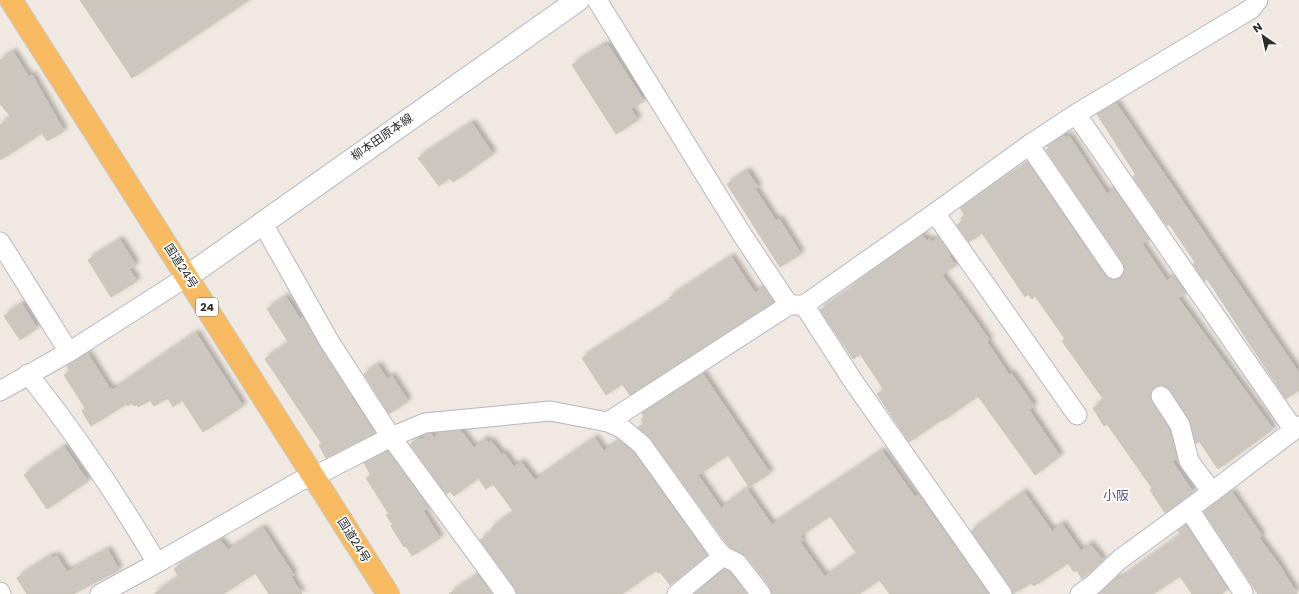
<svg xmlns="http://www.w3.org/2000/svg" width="1299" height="594" font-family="Poppins,'Noto Sans JP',sans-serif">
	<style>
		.building { fill: #cbc7bf; stroke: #cbc5ba; fill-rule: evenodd; filter: url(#shadow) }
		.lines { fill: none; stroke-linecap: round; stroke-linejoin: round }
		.minor-casing { stroke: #b4b7c1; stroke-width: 21 }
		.secondary-casing { stroke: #b4b7c1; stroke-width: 24 }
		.trunk-casing { stroke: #c9c9c9; stroke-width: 24 }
		.minor { stroke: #fff; stroke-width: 19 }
		.secondary { stroke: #fff; stroke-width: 22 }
		.trunk { stroke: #f8ba60; stroke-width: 22 }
		.labels { text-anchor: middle; stroke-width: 3.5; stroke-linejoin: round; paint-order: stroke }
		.shield { fill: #fff; stroke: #6d6d6d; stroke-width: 1 }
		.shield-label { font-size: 11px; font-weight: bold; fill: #2e2e2e }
		.street-label { font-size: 12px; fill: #2e2e2e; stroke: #fff }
		.neighbourhood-label { font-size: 13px; fill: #4d5680; stroke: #fff }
	</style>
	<defs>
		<filter id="shadow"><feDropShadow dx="3.5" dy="-3.5" stdDeviation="2" flood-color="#0004"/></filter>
	</defs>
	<rect width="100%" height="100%" fill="#efe9e1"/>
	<g class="building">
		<path d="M 80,0 L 249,0 L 132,78 Z"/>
		<path d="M 604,45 L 605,47 L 608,45 L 644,101 L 631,109 L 638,120 L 616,134 L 572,65 Z"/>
		<path d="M 13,52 L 29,77 L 32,75 L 64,131 L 47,141 L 42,133 L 0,160 L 0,125 L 11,117 L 0,104 L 0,60 Z"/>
		<path d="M 1116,103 L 1299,373 L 1299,390 L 1286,399 L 1217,294 L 1207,279 L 1204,281 L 1193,264 L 1195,262 L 1169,224 L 1167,226 L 1133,177 L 1136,175 L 1097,114 Z"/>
		<path d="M 472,123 L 493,154 L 453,182 L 450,178 L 439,186 L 418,158 Z"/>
		<path d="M 1064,135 L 1066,138 L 1069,136 L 1107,194 L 1114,189 L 1149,239 L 1142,244 L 1167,281 L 1174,276 L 1186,293 L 1178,298 L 1273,429 L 1218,469 L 1199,441 L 1196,444 L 1189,419 L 1170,390 L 1161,385 L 1155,387 L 1151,391 L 1150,397 L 1170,429 L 1177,458 L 1172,461 L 1193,492 L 1165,513 L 1150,490 L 1152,488 L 1107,424 L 1104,426 L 1093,408 L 1104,400 L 1062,341 L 1065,339 L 1035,296 L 1032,299 L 1028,294 L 1025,297 L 982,233 L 969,242 L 957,225 L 963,221 L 961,218 L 965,215 L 960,208 L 1028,163 L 1105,275 L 1114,280 L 1121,278 L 1125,269 L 1123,263 L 1046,150 L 1049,148 L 1047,146 Z"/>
		<path d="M 747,171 L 758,187 L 755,189 L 776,221 L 779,219 L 801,254 L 780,267 L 727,184 Z"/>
		<path d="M 922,235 L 927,241 L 930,239 L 932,242 L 939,237 L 951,255 L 949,256 L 956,265 L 942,275 L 974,318 L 989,340 L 987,342 L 1009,375 L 1011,373 L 1034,406 L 1029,410 L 1060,456 L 1035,475 L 978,396 L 942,421 L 941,420 L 909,442 L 877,394 L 884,390 L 860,354 L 853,359 L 820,310 L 851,289 L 851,287 Z"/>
		<path d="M 120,240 L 136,265 L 129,269 L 137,281 L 111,297 L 88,260 Z"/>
		<path d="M 731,257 L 755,293 L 764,287 L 774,302 L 630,395 L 622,384 L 606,395 L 582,358 L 671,301 L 669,298 Z"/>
		<path d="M 286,297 L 300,319 L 303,317 L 320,347 L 375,433 L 326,458 L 319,445 L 322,444 L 265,359 L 289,343 L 267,309 Z"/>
		<path d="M 22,304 L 37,328 L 20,340 L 4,316 Z"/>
		<path d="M 196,333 L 243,406 L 203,432 L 182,400 L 173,407 L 168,398 L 154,406 L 150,400 L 138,407 L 137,404 L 134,406 L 132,403 L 128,406 L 126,404 L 91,426 L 82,411 L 85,408 L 64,375 L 70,371 L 67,366 L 88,354 L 110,389 L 112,388 L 113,390 Z"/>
		<path d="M 378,365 L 387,379 L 392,376 L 408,401 L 389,414 L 364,374 Z"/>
		<path d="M 703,374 L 770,473 L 749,487 L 728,455 L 698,475 L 721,508 L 747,489 L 772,525 L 882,451 L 915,497 L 918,494 L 989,594 L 890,594 L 879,580 L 859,594 L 772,594 L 770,587 L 746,556 L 730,547 L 724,540 L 651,439 L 638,427 L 644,424 L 641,419 L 644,417 L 642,413 ZM 830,516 L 857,554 L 825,577 L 800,542 L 803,540 L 800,536 Z"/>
		<path d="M 461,431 L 474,448 L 485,439 L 488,443 L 491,441 L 502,455 L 504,453 L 514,467 L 521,462 L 535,480 L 595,438 L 604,451 L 619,440 L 634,453 L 707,555 L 670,585 L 660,572 L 658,573 L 656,570 L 622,594 L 517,594 L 515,588 L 480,540 L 493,531 L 491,528 L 514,512 L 493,484 L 486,489 L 478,478 L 454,496 L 450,491 L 446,494 L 410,444 L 419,438 L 421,440 L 431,434 L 434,438 L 442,432 Z"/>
		<path d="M 64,447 L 88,481 L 47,509 L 24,475 Z"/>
		<path d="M 388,451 L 429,507 L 423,511 L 440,538 L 412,556 L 406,546 L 404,547 L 391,526 L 393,525 L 386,515 L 389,514 L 366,478 L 371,475 L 364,463 Z"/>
		<path d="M 1024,492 L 1052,531 L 1062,524 L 1081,551 L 1090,544 L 1103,560 L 1082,579 L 1077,570 L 1074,572 L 1068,563 L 1034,586 L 1031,583 L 1013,594 L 1011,588 L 971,531 Z"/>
		<path d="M 1232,492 L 1262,536 L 1259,538 L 1278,563 L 1297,594 L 1258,594 L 1204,512 Z"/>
		<path d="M 1186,525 L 1228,589 L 1221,594 L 1192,594 L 1180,576 L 1153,594 L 1099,594 L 1116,578 L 1118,580 L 1181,535 L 1178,531 Z"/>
		<path d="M 263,528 L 294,575 L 291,577 L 302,594 L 269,594 L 255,573 L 223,594 L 154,594 L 179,577 L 174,569 L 220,540 L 228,550 Z"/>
		<path d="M 108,550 L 119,570 L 73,594 L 27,594 L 17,578 L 51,556 L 53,558 L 57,556 L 67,572 Z"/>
		<path d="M 724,569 L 730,572 L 747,594 L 694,594 Z"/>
		<path d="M 478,575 L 492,594 L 449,594 Z"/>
	</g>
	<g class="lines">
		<defs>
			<g id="minor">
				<path d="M 597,0 L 741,233 L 789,305"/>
				<path d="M 1076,114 L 1294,430"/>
				<path d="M 1029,145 L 1114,269"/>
				<path d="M 935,213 L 1077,415"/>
				<path d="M 262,222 L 329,341 L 391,437 L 506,594"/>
				<path d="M 0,242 L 69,352"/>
				<path d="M 804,305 L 853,381 L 1002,594"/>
				<path d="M 28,374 C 76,434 118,497 157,563 L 300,481 L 315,476 L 391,437 L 425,423 L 550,411 L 608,422 L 623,429 L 642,445 L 715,547 L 723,556 L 737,563 L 761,594"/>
				<path d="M 0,391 L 69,352 L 188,276"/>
				<path d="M 1161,396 L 1180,425 L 1189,461 L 1212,492"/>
				<path d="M 608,422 L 789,305 L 804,305 L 935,213 L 1029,145 L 1076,114 L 1251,9 L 1258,0"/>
				<path d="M 1189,509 L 1243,592"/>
				<path d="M 0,592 L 1,594"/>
				<path d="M 100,594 L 157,563"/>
				<path d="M 677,594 L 723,556"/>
				<path d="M 1080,594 L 1094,584 L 1119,560 L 1212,492 L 1299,426"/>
			</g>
			<path id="secondary" d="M 188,276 L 578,0"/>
			<path id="trunk" d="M 11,0 L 388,594"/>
		</defs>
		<use href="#minor" class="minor-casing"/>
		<use href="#secondary" class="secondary-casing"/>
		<use href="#trunk" class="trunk-casing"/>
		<use href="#minor" class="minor"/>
		<use href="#secondary" class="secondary"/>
		<use href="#trunk" class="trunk"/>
	</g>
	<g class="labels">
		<rect class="shield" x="196" y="298" width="22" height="18" rx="3"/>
		<g class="shield-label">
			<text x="207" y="311">24</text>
		</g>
		<g class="street-label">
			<text transform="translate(382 137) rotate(-35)" y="4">柳本田原本線</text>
			<text transform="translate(181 266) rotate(57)" y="4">国道24号</text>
			<text transform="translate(354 540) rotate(58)" y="4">国道24号</text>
		</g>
		<g class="neighbourhood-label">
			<text x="1116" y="500">小阪</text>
		</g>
	</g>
	<g transform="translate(1263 36) rotate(326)" stroke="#ffffff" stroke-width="3" paint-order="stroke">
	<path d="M0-3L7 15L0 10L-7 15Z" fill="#2e2e2e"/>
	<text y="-6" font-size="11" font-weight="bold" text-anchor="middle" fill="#2e2e2e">N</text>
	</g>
</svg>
